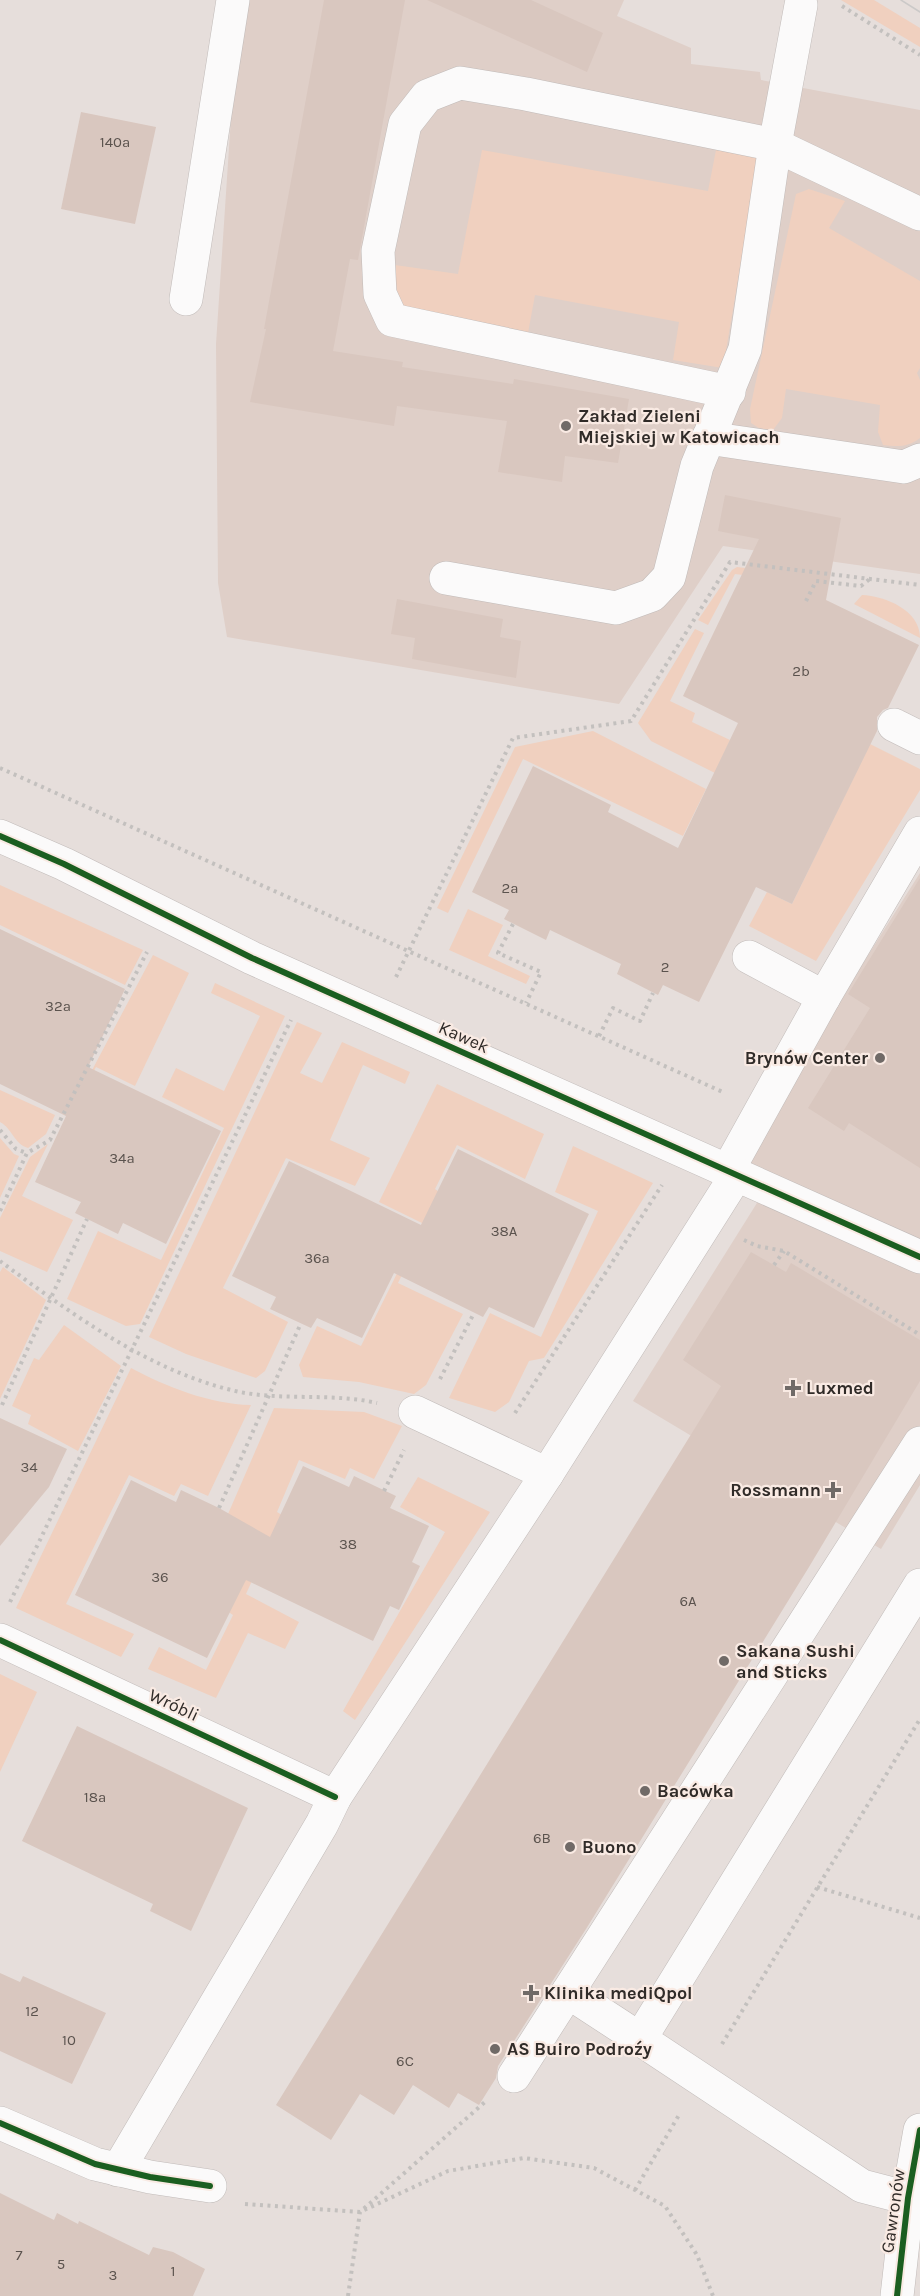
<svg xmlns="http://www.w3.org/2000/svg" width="920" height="2296" font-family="Karla,sans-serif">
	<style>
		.built { fill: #dfcfc8 }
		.green { fill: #f0d0bf }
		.building { fill: #d9c7bf }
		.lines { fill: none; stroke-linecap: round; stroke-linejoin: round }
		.minor-casing { stroke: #c1bbb9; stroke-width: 34 }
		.path { stroke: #c3c0be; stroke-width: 4; stroke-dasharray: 3 4.5; stroke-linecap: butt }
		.minor { stroke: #fbfafa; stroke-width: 33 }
		.tram { stroke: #cbc9c8; stroke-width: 1.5 }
		.cycleway-casing { stroke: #f9eae3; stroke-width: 10 }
		.cycleway { stroke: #1b5e20; stroke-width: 6 }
		.poi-dot { fill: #706a67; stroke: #f9eae3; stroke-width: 2 }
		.labels { text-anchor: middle; stroke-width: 4.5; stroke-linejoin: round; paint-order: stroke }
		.number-label { font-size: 15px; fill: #5b534e }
		.poi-label { font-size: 18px; font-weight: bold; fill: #302b28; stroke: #f9eae3; text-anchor: start }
		.street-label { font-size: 18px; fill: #302b28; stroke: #f9eae3 }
	</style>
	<rect width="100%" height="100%" fill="#e6dedb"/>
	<g class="built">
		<path d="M 242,0 L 624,0 L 617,16 L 691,48 L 691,64 L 760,72 L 761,80 L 920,110 L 920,574 L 723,546 L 619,704 L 227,637 L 218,583 L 216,344 L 237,27 Z"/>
		<path d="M 920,873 L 920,1485 L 881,1549 L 633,1401 L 772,1179 L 738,1161 Z"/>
	</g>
	<g class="green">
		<path d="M 841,0 L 874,0 L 920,28 L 920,47 Z"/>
		<path d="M 482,150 L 708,191 L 716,150 L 759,156 L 723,368 L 673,360 L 679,322 L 535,295 L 528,333 L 398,308 L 392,294 L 395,265 L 458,274 Z"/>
		<path d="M 809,189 L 845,201 L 829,228 L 920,281 L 920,368 L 917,373 L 920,380 L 920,438 C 909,447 897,447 883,445 L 878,432 L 880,405 L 786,389 L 782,418 L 773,430 L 759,428 L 751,423 L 750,409 L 796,194 Z"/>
		<path d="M 737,567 L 811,576 L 807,583 L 735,574 L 708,625 L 698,620 L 732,570 Z"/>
		<path d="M 862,595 C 885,596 920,610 920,638 L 854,604 Z"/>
		<path d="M 695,629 L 704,633 L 670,701 L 695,713 L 692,722 L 730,740 L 715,773 L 651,741 L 638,723 Z"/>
		<path d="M 593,731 L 706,789 L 683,836 L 523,759 L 448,913 L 437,908 L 515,747 Z"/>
		<path d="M 870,744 L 920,769 L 920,790 L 816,961 L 749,926 L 767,892 L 792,904 Z"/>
		<path d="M 0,885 L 143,950 L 125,985 L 0,925 Z"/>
		<path d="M 468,909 L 503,925 L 488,956 L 530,976 L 526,984 L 449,950 Z"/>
		<path d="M 153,955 L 189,973 L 135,1086 L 96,1067 L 58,1143 L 54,1142 Z"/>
		<path d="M 215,983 L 285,1016 L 140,1324 L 126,1326 L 67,1299 L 98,1231 L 161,1260 L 224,1128 L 162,1097 L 176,1068 L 224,1091 L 260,1016 L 211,993 Z"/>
		<path d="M 297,1022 L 322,1033 L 300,1073 L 322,1083 L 342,1042 L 410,1072 L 405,1084 L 363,1065 L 330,1140 L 370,1158 L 355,1186 L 286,1158 L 223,1288 L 288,1322 L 265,1371 L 256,1378 L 186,1354 L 149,1337 Z"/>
		<path d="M 437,1084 L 544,1134 L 525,1179 L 457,1145 L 435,1189 L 442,1194 L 398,1283 L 463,1314 L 426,1385 L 414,1394 L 359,1382 L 303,1377 L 299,1365 L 317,1326 L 361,1346 L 422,1223 L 379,1202 Z"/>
		<path d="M 0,1090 L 55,1115 L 46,1134 L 28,1148 C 14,1144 12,1128 0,1122 Z"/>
		<path d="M 0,1138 L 14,1154 L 19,1156 L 0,1198 Z"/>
		<path d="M 48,1144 L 22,1196 L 73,1220 L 47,1272 L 0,1251 L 0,1218 L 30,1157 Z"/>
		<path d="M 573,1146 L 653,1183 L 544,1358 L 529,1361 L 509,1402 L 495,1412 L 449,1398 L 490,1313 L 541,1337 L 598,1211 L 555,1192 Z"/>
		<path d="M 3,1267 L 46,1300 L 0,1399 L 0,1272 Z"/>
		<path d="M 64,1325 L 121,1366 L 78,1451 L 28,1424 L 31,1415 L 12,1406 L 34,1358 L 39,1360 Z"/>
		<path d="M 131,1368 C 167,1387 209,1404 251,1405 L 208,1496 L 181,1484 L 174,1496 L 129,1475 L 66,1604 L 134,1634 L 121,1657 L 16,1608 Z"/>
		<path d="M 274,1408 L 364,1412 L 402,1426 L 374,1479 L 350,1468 L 345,1479 L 299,1460 L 277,1512 L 282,1515 L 246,1594 L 299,1622 L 285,1649 L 248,1633 L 216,1698 L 148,1669 L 159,1647 L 206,1670 L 233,1615 L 227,1611 L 228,1514 Z"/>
		<path d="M 418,1477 L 490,1512 L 355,1720 L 343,1711 L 445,1532 L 400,1507 Z"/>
		<path d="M 0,1674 L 37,1692 L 0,1772 Z"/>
	</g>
	<g class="building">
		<path d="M 324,0 L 405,0 L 358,260 L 350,259 L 333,351 L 403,362 L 402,367 L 513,384 L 514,379 L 629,399 L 618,463 L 565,456 L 562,482 L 498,472 L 507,421 L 397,406 L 394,426 L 250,402 L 266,329 L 264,329 Z"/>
		<path d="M 427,0 L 531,0 L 603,33 L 587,72 Z"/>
		<path d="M 81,112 L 156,127 L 135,224 L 61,209 Z"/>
		<path d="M 725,495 L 841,518 L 826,600 L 919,645 L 888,708 L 883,710 L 877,717 L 877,731 L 792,904 L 756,887 L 699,1002 L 663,985 L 658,995 L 617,974 L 621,964 L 550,930 L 546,940 L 504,919 L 509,910 L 472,892 L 533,766 L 611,805 L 608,812 L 678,848 L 738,723 L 683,696 L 759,539 L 718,531 Z"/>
		<path d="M 397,599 L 503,619 L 500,637 L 521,641 L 516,678 L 412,659 L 415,638 L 391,634 Z"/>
		<path d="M 920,878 L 920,1168 L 849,1123 L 844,1131 L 808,1108 L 870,1008 L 848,994 Z"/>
		<path d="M 0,929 L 125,989 L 88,1067 L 221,1131 L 166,1244 L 123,1223 L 118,1234 L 75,1213 L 81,1202 L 35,1182 L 66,1116 L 0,1084 Z"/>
		<path d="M 458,1149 L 589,1214 L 534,1328 L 489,1307 L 483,1317 L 394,1273 L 362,1338 L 317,1318 L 311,1328 L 270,1309 L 276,1297 L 232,1276 L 289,1161 L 421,1225 Z"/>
		<path d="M 751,1252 L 786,1272 L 791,1263 L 920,1340 L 920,1381 L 809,1567 L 586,1929 L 498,2066 L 496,2078 L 479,2105 L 458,2093 L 449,2108 L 413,2085 L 394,2115 L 360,2094 L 331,2140 L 276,2105 L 721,1386 L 683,1360 Z"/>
		<path d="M 0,1418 L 67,1449 L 49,1487 L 0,1546 Z"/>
		<path d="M 303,1466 L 349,1487 L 354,1476 L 396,1496 L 390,1508 L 429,1526 L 412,1562 L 420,1566 L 399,1610 L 390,1606 L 373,1641 L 246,1580 L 207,1658 L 75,1595 L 131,1480 L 176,1502 L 181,1490 L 219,1508 L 270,1537 Z"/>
		<path d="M 77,1726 L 248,1808 L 191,1931 L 150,1911 L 153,1904 L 22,1841 Z"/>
		<path d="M 0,1973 L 20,1982 L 23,1976 L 106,2013 L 72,2084 L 0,2051 Z"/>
		<path d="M 0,2193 L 54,2220 L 57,2213 L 78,2224 L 79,2221 L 149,2255 L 153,2247 L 173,2252 L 205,2269 L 193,2296 L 0,2296 Z"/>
	</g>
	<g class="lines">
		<defs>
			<g id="minor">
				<path d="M 186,299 L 233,0"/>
				<path d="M 729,392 L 392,320 L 380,294 L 378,251 L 405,124 L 427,96 L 460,83 L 526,94 L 775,145 L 920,214"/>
				<path d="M 708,438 L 904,467 L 920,460"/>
				<path d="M 446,578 L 616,608 L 652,595 L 669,577 L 697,466 L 745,349 L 775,145 L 801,5"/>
				<path d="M 894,725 L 920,738"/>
				<path d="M 0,836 L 64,864 L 252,958 L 920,1257"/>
				<path d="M 749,957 L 824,997"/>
				<path d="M 728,1170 L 824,997 L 920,833"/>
				<path d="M 415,1412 L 547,1474 L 737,1174"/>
				<path d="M 0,1640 L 335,1797"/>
				<path d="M 568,1992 L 640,2039"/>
				<path d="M 514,2076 L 920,1443"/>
				<path d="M 0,2123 L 95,2164 L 150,2177 L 210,2186"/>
				<path d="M 118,2170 L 322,1824 L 335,1797 L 547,1474"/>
				<path d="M 908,2198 L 862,2186 L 640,2039 L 920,1585"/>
				<path d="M 897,2296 L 908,2198 L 920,2130"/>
			</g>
		</defs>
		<use href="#minor" class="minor-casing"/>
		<g class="path">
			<path d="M 842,6 L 920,55"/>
			<path d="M 806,601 L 816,581 L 861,586 L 871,578"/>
			<path d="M 0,768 L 725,1093"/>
			<path d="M 513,924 L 498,953 L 541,972 L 526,1003"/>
			<path d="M 396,977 L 513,738 L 631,721 L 730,562 L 920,585"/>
			<path d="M 599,1036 L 613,1008 L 640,1021 L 653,993"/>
			<path d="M 0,1130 L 16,1149 L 27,1153"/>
			<path d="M 0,1211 L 27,1153 L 50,1140 L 147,952"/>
			<path d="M 744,1240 L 757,1246 L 784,1251 L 917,1333"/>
			<path d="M 0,1261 C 69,1312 146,1369 231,1390 C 278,1402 329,1392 377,1403"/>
			<path d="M 774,1265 L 784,1251"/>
			<path d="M 440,1379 L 474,1313"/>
			<path d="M 2,1405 L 87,1219"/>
			<path d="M 515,1413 L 662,1185"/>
			<path d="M 384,1491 L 404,1450"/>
			<path d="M 219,1508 L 301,1323"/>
			<path d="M 10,1602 L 291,1020"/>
			<path d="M 817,1887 L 920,1918"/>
			<path d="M 722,2044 L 920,1719"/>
			<path d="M 635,2190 L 679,2115"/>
			<path d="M 245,2204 L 360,2212 L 448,2171 L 524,2158 L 594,2168 L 665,2206 L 697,2255 L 713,2296"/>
			<path d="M 348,2296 L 360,2212 L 485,2102"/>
		</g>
		<use href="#minor" class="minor"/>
		<path class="tram" d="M 901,0 L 920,12"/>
		<defs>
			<g id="cycleway">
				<path d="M 0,836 L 64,864 L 252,958 L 920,1257"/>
				<path d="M 0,1640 L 335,1797"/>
				<path d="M 0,2123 L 95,2164 L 150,2177 L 210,2186"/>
				<path d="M 897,2296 L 908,2198 L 920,2130"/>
			</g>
		</defs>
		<use href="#cycleway" class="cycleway-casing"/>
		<use href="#cycleway" class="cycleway"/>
	</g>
	<g class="poi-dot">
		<circle cx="566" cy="426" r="6"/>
		<circle cx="880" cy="1058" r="6"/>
		<path d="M790 1379h6v6h6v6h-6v6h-6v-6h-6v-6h6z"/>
		<path d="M830 1481h6v6h6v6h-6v6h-6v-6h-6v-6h6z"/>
		<circle cx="724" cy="1661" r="6"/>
		<circle cx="645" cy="1791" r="6"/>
		<circle cx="570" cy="1847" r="6"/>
		<path d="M528 1984h6v6h6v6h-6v6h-6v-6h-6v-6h6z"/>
		<circle cx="495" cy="2049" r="6"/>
	</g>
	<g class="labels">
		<g class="number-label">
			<text x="115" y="147">140a</text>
			<text x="801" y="676">2b</text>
			<text x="510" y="893">2a</text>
			<text x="665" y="972">2</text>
			<text x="58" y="1011">32a</text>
			<text x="122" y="1163">34a</text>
			<text x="504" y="1236">38A</text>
			<text x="317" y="1263">36a</text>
			<text x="29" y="1472">34</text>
			<text x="348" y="1549">38</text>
			<text x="160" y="1582">36</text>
			<text x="688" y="1606">6A</text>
			<text x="95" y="1802">18a</text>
			<text x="542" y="1843">6B</text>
			<text x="32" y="2016">12</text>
			<text x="69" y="2045">10</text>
			<text x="405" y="2066">6C</text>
			<text x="19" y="2260">7</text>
			<text x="61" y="2269">5</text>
			<text x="173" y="2276">1</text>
			<text x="113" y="2280">3</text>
		</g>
		<g class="poi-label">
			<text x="578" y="422">Zakład Zieleni<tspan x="578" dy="21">Miejskiej w Katowicach</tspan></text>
			<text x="868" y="1064" text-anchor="end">Brynów Center</text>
			<text x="806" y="1394">Luxmed</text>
			<text x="821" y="1496" text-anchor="end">Rossmann</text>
			<text x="736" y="1657">Sakana Sushi<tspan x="736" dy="21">and Sticks</tspan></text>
			<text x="657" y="1797">Bacówka</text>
			<text x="582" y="1853">Buono</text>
			<text x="544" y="1999">Klinika mediQpol</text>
			<text x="507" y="2055">AS Buiro Podroźy</text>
		</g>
		<g class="street-label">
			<text transform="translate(464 1037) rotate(24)" y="6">Kawek</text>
			<text transform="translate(174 1705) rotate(25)" y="6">Wróbli</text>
			<text transform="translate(893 2211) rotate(-82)" y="6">Gawronów</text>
		</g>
	</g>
</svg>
